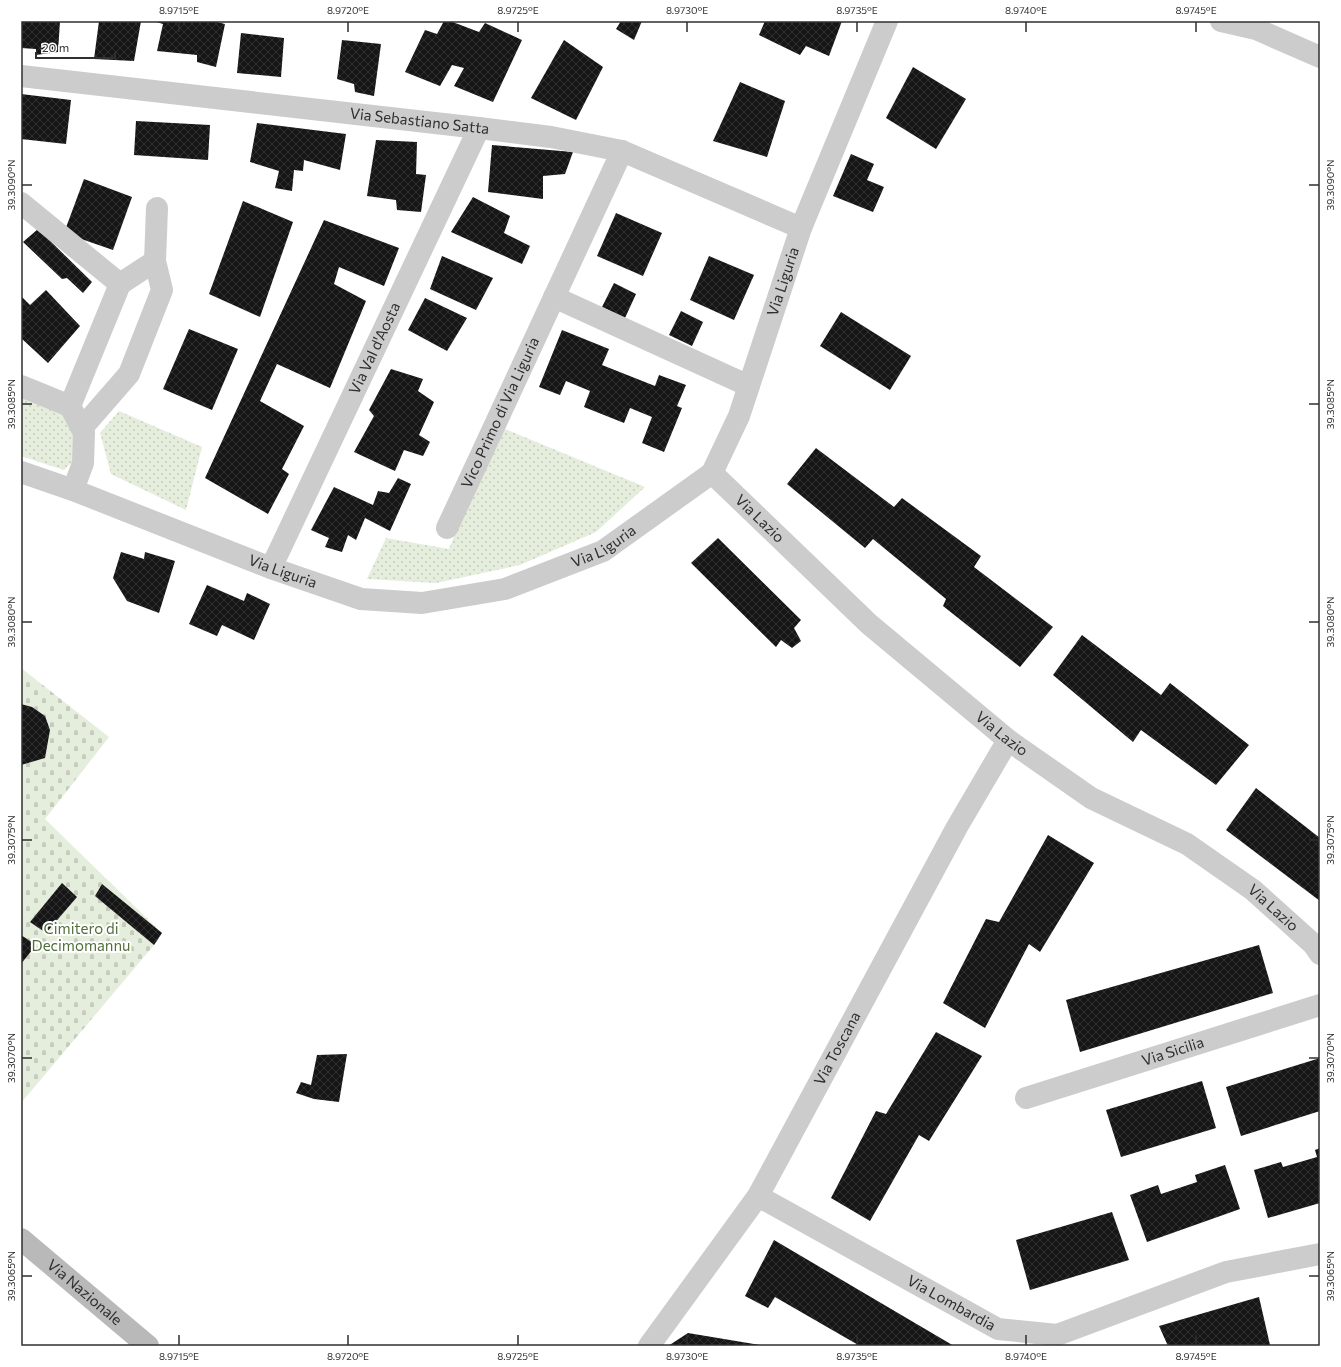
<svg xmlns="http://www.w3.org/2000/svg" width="1341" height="1367" font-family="Commissioner,sans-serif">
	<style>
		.cemetery { fill: url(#cemetery-stones) }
		.park { fill: url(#park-dots) }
		.building { fill: url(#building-cross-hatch) }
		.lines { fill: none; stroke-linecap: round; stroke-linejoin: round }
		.street { stroke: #ccc; stroke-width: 22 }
		.secondary { stroke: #b9b9b9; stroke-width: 22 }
		.ticks { fill: none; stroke: #2f2f2f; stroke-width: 1.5 }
		.labels { text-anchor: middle; stroke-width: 4; stroke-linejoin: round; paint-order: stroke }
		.street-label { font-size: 15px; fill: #2f2f2f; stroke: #fff }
		.park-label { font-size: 15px; fill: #506e3a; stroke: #fff }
		.neatline { fill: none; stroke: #2f2f2f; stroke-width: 1.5 }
		.ticks-label { font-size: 10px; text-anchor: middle; fill: #2f2f2f }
	</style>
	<defs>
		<pattern id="cemetery-stones" width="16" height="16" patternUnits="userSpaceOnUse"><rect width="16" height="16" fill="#e5eddc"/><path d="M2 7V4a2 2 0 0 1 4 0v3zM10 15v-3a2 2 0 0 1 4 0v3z" fill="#c5ccbd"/></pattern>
		<pattern id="park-dots" width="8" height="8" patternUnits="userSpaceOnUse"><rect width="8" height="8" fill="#e5eddc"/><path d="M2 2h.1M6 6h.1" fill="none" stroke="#c5ccbd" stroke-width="1.8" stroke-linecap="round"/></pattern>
		<pattern id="building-cross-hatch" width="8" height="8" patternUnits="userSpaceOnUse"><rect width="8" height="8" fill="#161616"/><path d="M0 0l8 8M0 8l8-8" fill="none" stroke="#303030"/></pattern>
	</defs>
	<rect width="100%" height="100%" fill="#fff"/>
	<path class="cemetery" d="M 21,668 L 109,737 L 45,819 L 162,933 L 154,945 L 21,1103 Z"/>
	<g class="park">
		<path d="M 21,393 L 62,410 L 81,453 L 64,470 L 21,456 Z"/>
		<path d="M 119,411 L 202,447 L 186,510 L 111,474 L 100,433 Z"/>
		<path d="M 505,429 L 645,487 L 596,532 L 520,565 L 436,583 L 367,579 L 386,538 L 449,549 L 463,514 Z"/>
	</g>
	<g class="building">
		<path d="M 21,21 L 60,21 L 58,52 L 36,55 L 36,49 L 21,48 Z"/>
		<path d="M 99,21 L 141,21 L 134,61 L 94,59 Z"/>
		<path d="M 153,21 L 213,21 L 225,24 L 216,67 L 197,62 L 197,55 L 157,51 L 163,24 Z"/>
		<path d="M 444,21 L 450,21 L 479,32 L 485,23 L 522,40 L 493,102 L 454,86 L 464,68 L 452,65 L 440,86 L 405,72 L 425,30 L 437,34 Z"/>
		<path d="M 621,21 L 642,21 L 634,40 L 616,29 Z"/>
		<path d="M 765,21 L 842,21 L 829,56 L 806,46 L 800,55 L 759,35 Z"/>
		<path d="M 241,33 L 284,38 L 281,77 L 237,73 Z"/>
		<path d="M 342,40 L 381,44 L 374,96 L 355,92 L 354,84 L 337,79 Z"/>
		<path d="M 564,40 L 603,67 L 576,120 L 531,98 Z"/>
		<path d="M 913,67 L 966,99 L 936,149 L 886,118 Z"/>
		<path d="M 740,82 L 785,101 L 767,157 L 713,141 Z"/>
		<path d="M 21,94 L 71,100 L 66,144 L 21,139 Z"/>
		<path d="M 136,121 L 210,125 L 208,160 L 134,155 Z"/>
		<path d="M 257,123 L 346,134 L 340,170 L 304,160 L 303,171 L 294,170 L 292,191 L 275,188 L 279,171 L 250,162 Z"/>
		<path d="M 376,140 L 417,142 L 416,174 L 426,175 L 421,212 L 397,210 L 396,200 L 367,196 Z"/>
		<path d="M 492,145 L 573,152 L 565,174 L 543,176 L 543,199 L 488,192 Z"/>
		<path d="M 851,154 L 874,164 L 867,180 L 884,187 L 873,212 L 833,196 Z"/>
		<path d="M 84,179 L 132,197 L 113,250 L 64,233 Z"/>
		<path d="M 473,197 L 510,216 L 504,233 L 530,246 L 522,264 L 451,232 Z"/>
		<path d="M 243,201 L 293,222 L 260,317 L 209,294 Z"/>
		<path d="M 616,213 L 662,233 L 643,276 L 597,256 Z"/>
		<path d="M 324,220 L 399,248 L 384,286 L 339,267 L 334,284 L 366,301 L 330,388 L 277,364 L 260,401 L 304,426 L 282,469 L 289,474 L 268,514 L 205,478 Z"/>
		<path d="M 38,229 L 92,282 L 83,293 L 67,278 L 62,279 L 23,242 Z"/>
		<path d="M 442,256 L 493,278 L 476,310 L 430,289 Z"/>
		<path d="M 709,256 L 754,275 L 734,320 L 690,300 Z"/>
		<path d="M 614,283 L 636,294 L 625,318 L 602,307 Z"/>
		<path d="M 46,290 L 80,326 L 48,363 L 21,338 L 21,296 L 30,305 Z"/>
		<path d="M 425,298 L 467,318 L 447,351 L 408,330 Z"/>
		<path d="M 681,311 L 703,322 L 692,346 L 669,335 Z"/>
		<path d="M 841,312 L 911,356 L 890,390 L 820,346 Z"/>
		<path d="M 189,329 L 238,349 L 212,410 L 163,389 Z"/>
		<path d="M 562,330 L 609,349 L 602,365 L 655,386 L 659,375 L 686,385 L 677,406 L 682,408 L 664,452 L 642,443 L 652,417 L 630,408 L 624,423 L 584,407 L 590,391 L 566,381 L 560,395 L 539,387 Z"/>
		<path d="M 391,369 L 423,379 L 418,391 L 434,402 L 419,435 L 430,442 L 423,456 L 404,450 L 395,471 L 354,452 L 374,416 L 369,410 Z"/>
		<path d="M 816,448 L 894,507 L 902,498 L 981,556 L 974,567 L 1053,627 L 1020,667 L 943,606 L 946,599 L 873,539 L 865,548 L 787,484 Z"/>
		<path d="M 398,478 L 411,484 L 390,531 L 365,518 L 356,540 L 348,535 L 342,552 L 325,547 L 329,538 L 311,530 L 334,487 L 373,505 L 378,491 L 389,493 Z"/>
		<path d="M 718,538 L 801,620 L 794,628 L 801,641 L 792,648 L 781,640 L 776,647 L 691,563 Z"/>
		<path d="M 121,552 L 144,559 L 145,552 L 175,561 L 159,613 L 127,601 L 113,578 Z"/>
		<path d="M 207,585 L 244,601 L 247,593 L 270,604 L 254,640 L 222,625 L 217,636 L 189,624 Z"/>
		<path d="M 1082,635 L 1161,695 L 1170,683 L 1249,745 L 1216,785 L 1141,730 L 1133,742 L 1053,675 Z"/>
		<path d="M 21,704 L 32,707 L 45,716 L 50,730 L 45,758 L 21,765 Z"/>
		<path d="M 1256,788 L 1320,838 L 1320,901 L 1226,830 Z"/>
		<path d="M 1048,835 L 1094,863 L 1040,952 L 1029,944 L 985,1028 L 943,1003 L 986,919 L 999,922 Z"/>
		<path d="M 62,883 L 77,897 L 46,933 L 30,922 Z"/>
		<path d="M 102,884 L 162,933 L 154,945 L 95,896 Z"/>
		<path d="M 21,935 L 36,945 L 21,964 Z"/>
		<path d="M 1259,945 L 1273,993 L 1080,1052 L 1066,1000 Z"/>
		<path d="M 936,1032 L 982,1056 L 929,1141 L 919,1135 L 870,1221 L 831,1198 L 876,1111 L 886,1114 Z"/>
		<path d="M 347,1054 L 339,1102 L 314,1099 L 296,1093 L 301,1082 L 311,1085 L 317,1055 Z"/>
		<path d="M 1320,1058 L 1320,1111 L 1241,1136 L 1226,1087 Z"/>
		<path d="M 1202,1081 L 1216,1128 L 1121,1157 L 1106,1110 Z"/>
		<path d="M 1320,1148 L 1320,1203 L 1268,1218 L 1254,1170 L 1281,1162 L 1283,1167 L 1317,1157 L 1315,1150 Z"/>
		<path d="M 1225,1165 L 1240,1209 L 1147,1242 L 1130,1195 L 1158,1185 L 1161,1194 L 1197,1182 L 1195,1175 Z"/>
		<path d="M 1112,1212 L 1129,1260 L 1030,1290 L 1016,1240 Z"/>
		<path d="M 774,1240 L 954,1346 L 860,1346 L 775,1297 L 768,1308 L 745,1296 Z"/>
		<path d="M 1259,1297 L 1270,1345 L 1267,1346 L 1168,1346 L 1159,1326 Z"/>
		<path d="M 688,1333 L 760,1345 L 760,1346 L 668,1346 Z"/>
	</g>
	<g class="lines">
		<g class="street">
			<path d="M 1221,21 L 1256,29 L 1320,57"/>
			<path id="s1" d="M 21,76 L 479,128 L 551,137 L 622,151 L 801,228"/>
			<path d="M 21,203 L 120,284"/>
			<path d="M 554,297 L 749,386"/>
			<path d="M 21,386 L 70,406 L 84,433 L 83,463 L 73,490"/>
			<path d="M 70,406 L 120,284 L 155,261 L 157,208"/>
			<path d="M 82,428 L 129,374 L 162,290 L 155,261"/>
			<path id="s2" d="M 21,472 L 73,490 L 271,568 L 361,599 L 422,603 L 505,589 L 603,551 L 712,473 L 739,416 L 801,228 L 887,21"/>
			<path id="s3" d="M 712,473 L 869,624 L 1008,740 L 1091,798 L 1187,844 L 1253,890 L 1313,944 L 1320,954"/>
			<path id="s4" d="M 447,528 L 622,151"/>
			<path id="s5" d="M 271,568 L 479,128"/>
			<path id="s6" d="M 1026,1098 L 1320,1005"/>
			<path id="s7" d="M 758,1196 L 998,1329 L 1057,1335 L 1226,1272 L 1320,1254"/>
			<path id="s8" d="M 649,1346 L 758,1196 L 957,827 L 1008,740"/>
		</g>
		<path class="secondary" id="s9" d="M 21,1239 L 148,1346"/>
	</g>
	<path class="ticks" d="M 179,22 L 179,32M 348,22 L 348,32M 518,22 L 518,32M 687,22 L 687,32M 857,22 L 857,32M 1026,22 L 1026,32M 1196,22 L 1196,32M 22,185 L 32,185M 1309,185 L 1319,185M 22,404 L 32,404M 1309,404 L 1319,404M 22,622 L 32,622M 1309,622 L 1319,622M 22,840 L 32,840M 1309,840 L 1319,840M 22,1058 L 32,1058M 1309,1058 L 1319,1058M 22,1276 L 32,1276M 1309,1276 L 1319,1276M 179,1335 L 179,1345M 348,1335 L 348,1345M 518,1335 L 518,1345M 687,1335 L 687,1345M 857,1335 L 857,1345M 1026,1335 L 1026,1345M 1196,1335 L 1196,1345"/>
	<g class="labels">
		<g class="street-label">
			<text dy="5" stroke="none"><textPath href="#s1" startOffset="401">Via Sebastiano Satta</textPath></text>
			<text dy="5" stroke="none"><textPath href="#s2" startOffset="952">Via Liguria</textPath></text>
			<text dy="5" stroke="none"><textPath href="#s5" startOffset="243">Via Val d'Aosta</textPath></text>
			<text dy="5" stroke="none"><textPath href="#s4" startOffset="127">Vico Primo di Via Liguria</textPath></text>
			<text dy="5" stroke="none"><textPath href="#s3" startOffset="66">Via Lazio</textPath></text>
			<text dy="5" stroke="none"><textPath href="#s2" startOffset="616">Via Liguria</textPath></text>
			<text dy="5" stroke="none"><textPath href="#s2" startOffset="280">Via Liguria</textPath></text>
			<text dy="5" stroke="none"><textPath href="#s3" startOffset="390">Via Lazio</textPath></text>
			<text dy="5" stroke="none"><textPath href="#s3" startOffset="714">Via Lazio</textPath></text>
			<text dy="5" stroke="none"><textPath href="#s8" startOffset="353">Via Toscana</textPath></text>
			<text dy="5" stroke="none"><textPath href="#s6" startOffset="154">Via Sicilia</textPath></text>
			<text dy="5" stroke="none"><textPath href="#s9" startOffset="83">Via Nazionale</textPath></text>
			<text dy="5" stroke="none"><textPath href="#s7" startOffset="221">Via Lombardia</textPath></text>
		</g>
		<g class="park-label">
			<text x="81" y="934">Cimitero di<tspan x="81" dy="17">Decimomannu</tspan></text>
		</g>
	</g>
	<rect width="1341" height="1367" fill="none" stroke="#ffffff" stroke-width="44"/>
	<path d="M36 52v6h79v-6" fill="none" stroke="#2f2f2f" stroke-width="2"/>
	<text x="42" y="52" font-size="12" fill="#2f2f2f" stroke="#ffffff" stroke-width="3" paint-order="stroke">20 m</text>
	<rect x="22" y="22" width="1297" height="1323" class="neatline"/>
	<g class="ticks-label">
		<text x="179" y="14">8.9715°E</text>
		<text x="348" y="14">8.9720°E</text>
		<text x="518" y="14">8.9725°E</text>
		<text x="687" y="14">8.9730°E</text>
		<text x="857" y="14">8.9735°E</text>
		<text x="1026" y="14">8.9740°E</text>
		<text x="1196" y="14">8.9745°E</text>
		<text transform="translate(11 185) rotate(-90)" y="4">39.3090°N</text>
		<text transform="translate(1330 185) rotate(-90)" y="4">39.3090°N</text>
		<text transform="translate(11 404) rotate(-90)" y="4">39.3085°N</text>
		<text transform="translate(1330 404) rotate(-90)" y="4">39.3085°N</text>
		<text transform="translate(11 622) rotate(-90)" y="4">39.3080°N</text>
		<text transform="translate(1330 622) rotate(-90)" y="4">39.3080°N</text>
		<text transform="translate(11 840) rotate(-90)" y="4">39.3075°N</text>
		<text transform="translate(1330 840) rotate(-90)" y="4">39.3075°N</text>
		<text transform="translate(11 1058) rotate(-90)" y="4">39.3070°N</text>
		<text transform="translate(1330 1058) rotate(-90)" y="4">39.3070°N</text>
		<text transform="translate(11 1276) rotate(-90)" y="4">39.3065°N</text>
		<text transform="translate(1330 1276) rotate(-90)" y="4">39.3065°N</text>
		<text x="179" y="1360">8.9715°E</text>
		<text x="348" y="1360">8.9720°E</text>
		<text x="518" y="1360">8.9725°E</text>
		<text x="687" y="1360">8.9730°E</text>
		<text x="857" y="1360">8.9735°E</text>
		<text x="1026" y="1360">8.9740°E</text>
		<text x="1196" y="1360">8.9745°E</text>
	</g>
</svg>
